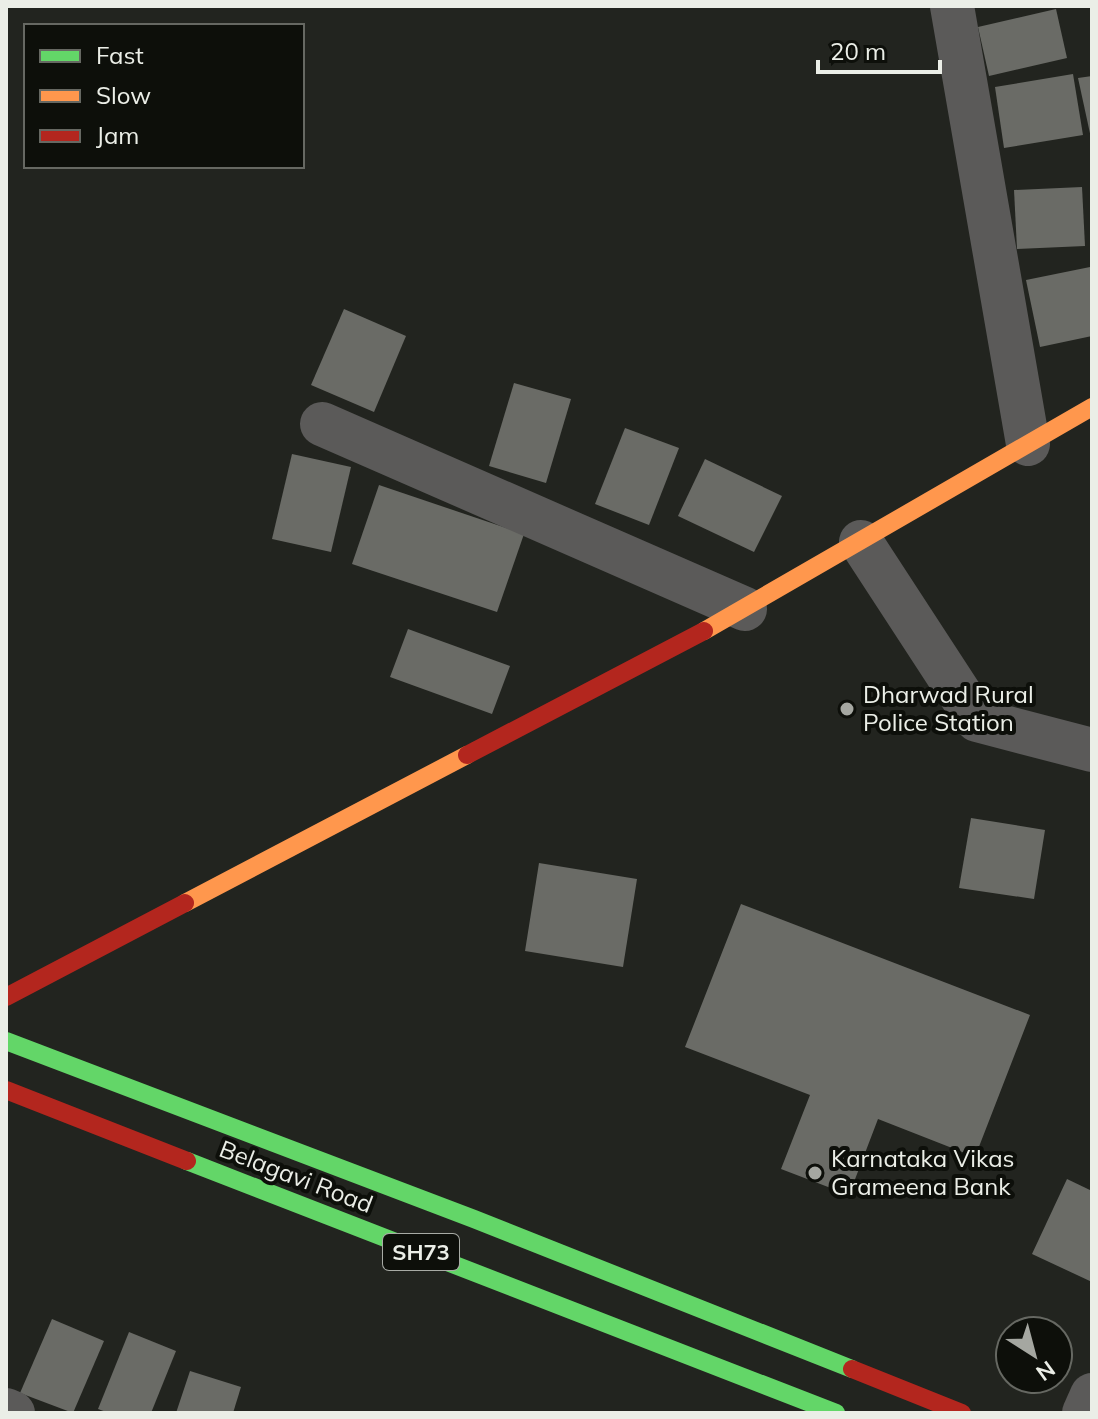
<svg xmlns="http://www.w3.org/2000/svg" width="1098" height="1419" font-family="Mulish,sans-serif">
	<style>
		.building { fill: #6a6b66 }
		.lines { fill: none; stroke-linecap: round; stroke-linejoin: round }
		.street { stroke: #5b5a59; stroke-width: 44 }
		.fast { stroke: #63d668; stroke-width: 18 }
		.slow { stroke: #ff974d; stroke-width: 18 }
		.jam { stroke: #b3261e; stroke-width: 18 }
		.poi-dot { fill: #a5a7a1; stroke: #0d0f0a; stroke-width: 3 }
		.labels { text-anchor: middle; stroke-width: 8; stroke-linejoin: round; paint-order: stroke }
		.shield { fill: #0d0f0a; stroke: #a8aba5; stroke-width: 2 }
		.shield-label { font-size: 22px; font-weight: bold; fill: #ebeee7 }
		.poi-label { font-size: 24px; fill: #ebeee7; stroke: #0d0f0a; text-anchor: start }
		.street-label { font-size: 24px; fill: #ebeee7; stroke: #0d0f0a }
	</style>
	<rect width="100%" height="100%" fill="#22241f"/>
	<g class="building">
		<path d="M 1056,9 L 1067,58 L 989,76 L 978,27 Z"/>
		<path d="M 1073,74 L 1083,135 L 1004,148 L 995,87 Z"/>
		<path d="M 1092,76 L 1092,138 L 1091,138 L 1078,78 Z"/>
		<path d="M 1082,187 L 1085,246 L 1017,249 L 1014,190 Z"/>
		<path d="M 1090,267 L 1092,336 L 1040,347 L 1026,280 Z"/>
		<path d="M 344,309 L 406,336 L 374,412 L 311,385 Z"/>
		<path d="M 514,383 L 571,399 L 546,483 L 489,466 Z"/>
		<path d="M 625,428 L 679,448 L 649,525 L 595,504 Z"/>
		<path d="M 292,454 L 351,467 L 331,552 L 272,539 Z"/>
		<path d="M 705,459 L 782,496 L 754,552 L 678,516 Z"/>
		<path d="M 379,485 L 524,534 L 497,612 L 352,564 Z"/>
		<path d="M 408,629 L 510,666 L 492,714 L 390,677 Z"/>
		<path d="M 971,818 L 1045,830 L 1034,899 L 959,888 Z"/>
		<path d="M 539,863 L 637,879 L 623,967 L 525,951 Z"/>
		<path d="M 741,904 L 1030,1015 L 975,1157 L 878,1119 L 849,1195 L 781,1169 L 810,1095 L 685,1047 Z"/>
		<path d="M 1067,1179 L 1092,1191 L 1092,1282 L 1032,1254 Z"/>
		<path d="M 52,1319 L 104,1341 L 73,1413 L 20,1393 Z"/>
		<path d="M 129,1332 L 176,1351 L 151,1413 L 109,1413 L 98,1409 Z"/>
		<path d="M 190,1371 L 241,1387 L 233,1413 L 176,1413 Z"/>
	</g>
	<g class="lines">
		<g class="street">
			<path d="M 952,6 L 1028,444"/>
			<path d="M 322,424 L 745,609"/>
			<path d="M 861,542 L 977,720 L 1092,750"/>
			<path d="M 6,1410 L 13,1413"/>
			<path d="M 1084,1413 L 1092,1395"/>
		</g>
		<g class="fast">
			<path d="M 6,1041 L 474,1219 L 852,1369"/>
			<path d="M 187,1161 L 836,1413"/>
		</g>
		<g class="slow">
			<path d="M 704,631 L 1092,407"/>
			<path d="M 185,903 L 467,755"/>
		</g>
		<g class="jam">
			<path d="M 467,755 L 704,631"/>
			<path d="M 6,997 L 185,903"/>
			<path d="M 6,1090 L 187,1161"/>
			<path d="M 852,1369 L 962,1413"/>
		</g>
	</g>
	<g class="poi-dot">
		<circle cx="847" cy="709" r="8"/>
		<circle cx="815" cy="1173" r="8"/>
	</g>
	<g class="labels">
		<rect class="shield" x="383" y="1234" width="76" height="36" rx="6"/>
		<g class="shield-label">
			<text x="421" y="1260">SH73</text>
		</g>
		<g class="poi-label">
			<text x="863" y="703">Dharwad Rural<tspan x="863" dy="28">Police Station</tspan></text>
			<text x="831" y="1167">Karnataka Vikas<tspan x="831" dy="28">Grameena Bank</tspan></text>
		</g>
		<g class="street-label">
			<text transform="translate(296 1177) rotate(21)" y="8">Belagavi Road</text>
		</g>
	</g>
	<rect width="1098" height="1419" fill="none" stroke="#ebeee7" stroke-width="16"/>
	<rect x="24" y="24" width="280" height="144" fill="#0d0f0a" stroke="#666862" stroke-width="2"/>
	<rect x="40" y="50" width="40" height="12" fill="#63d668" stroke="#666862" stroke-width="2"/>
	<text x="96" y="64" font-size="24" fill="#ebeee7">Fast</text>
	<rect x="40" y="90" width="40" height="12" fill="#ff974d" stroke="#666862" stroke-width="2"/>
	<text x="96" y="104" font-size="24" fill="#ebeee7">Slow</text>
	<rect x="40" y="130" width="40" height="12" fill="#b3261e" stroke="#666862" stroke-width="2"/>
	<text x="96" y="144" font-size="24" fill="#ebeee7">Jam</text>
	<g transform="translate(1034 1355) rotate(144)"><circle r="38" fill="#0d0f0a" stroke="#666862" stroke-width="2"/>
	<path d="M0-6L14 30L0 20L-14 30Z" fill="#a5a7a1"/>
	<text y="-12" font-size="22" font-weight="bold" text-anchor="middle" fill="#ebeee7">N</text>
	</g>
	<path d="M818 60v12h122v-12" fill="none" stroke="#ebeee7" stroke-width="4"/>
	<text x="830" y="60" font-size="24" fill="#ebeee7" stroke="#0d0f0a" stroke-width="6" paint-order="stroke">20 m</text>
</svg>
